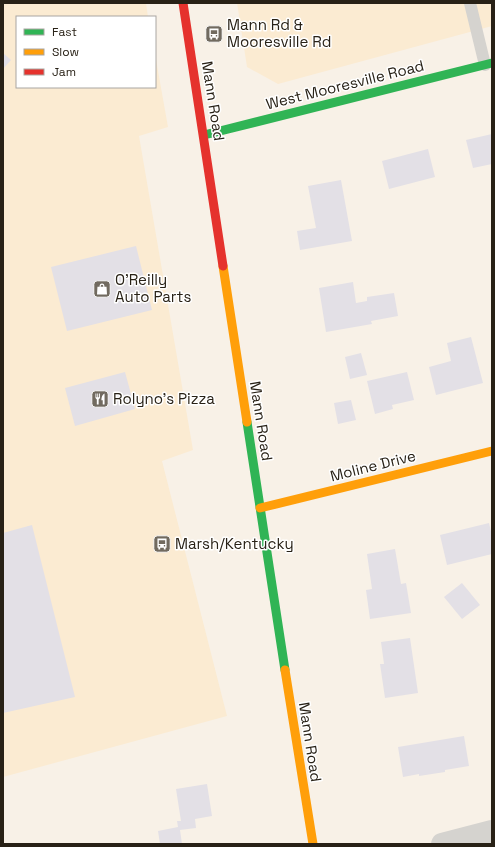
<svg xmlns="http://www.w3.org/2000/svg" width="495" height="847" font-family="'Space Grotesk',sans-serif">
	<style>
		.built { fill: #fbebd2 }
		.building { fill: #e3e0e6 }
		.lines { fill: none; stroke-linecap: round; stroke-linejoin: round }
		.lane { stroke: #d5d3cf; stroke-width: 12 }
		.street { stroke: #d5d3cf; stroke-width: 22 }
		.fast { stroke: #30b455; stroke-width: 9 }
		.slow { stroke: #ff9f0a; stroke-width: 9 }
		.jam { stroke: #e5322d; stroke-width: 9 }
		.labels { text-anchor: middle; stroke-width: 3; stroke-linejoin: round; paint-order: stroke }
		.poi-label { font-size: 15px; fill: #282116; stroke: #fff; text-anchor: start }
		.street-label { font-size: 15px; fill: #282116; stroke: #fff }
	</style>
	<rect width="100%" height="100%" fill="#f8f1e7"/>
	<g class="built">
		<path d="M 3,3 L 146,3 L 148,17 L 17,17 L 17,87 L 155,87 L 155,54 L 168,127 L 139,136 L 193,450 L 162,461 L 227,716 L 3,777 Z"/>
		<path d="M 237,3 L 492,3 L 492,26 L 278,84 L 247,67 Z"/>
	</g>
	<g class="building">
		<path d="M 3,53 L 11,60 L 3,69 Z"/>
		<path d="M 492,134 L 492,164 L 473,168 L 466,140 Z"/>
		<path d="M 428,149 L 435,177 L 389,189 L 382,161 Z"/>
		<path d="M 341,180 L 352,241 L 300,250 L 297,231 L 316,228 L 308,186 Z"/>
		<path d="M 136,246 L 152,310 L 67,331 L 51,267 Z"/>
		<path d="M 353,282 L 356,303 L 367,301 L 367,297 L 394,293 L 398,316 L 371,321 L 372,324 L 326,332 L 319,288 Z"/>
		<path d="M 471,337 L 483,383 L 436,395 L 429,367 L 451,361 L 447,343 Z"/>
		<path d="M 361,353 L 367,375 L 350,379 L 345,357 Z"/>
		<path d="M 125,372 L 135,409 L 75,426 L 65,388 Z"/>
		<path d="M 407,372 L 414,400 L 392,405 L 393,409 L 375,414 L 367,381 Z"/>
		<path d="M 351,400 L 356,420 L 338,424 L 334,403 Z"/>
		<path d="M 489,523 L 492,536 L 492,554 L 447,565 L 440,535 Z"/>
		<path d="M 32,525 L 75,697 L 3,713 L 3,533 Z"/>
		<path d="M 395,549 L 401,584 L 406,583 L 411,613 L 370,619 L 366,590 L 372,589 L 367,554 Z"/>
		<path d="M 462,583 L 480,605 L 462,619 L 444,597 Z"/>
		<path d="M 410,638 L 418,693 L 385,698 L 380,664 L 384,664 L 381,642 Z"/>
		<path d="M 464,736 L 469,766 L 445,770 L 445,772 L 419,776 L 419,774 L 403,777 L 398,747 Z"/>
		<path d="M 207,784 L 212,816 L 195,819 L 196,828 L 180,830 L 182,844 L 160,844 L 158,831 L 178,827 L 177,821 L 181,821 L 176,789 Z"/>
	</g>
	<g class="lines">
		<path class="lane" d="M 470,3 L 485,65"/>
		<path class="street" d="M 442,844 L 492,831"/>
		<g class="fast">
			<path d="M 204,135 L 492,63"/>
			<path d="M 247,422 L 285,670"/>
		</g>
		<g class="slow">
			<path d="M 223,266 L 247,422"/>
			<path d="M 260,508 L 492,451"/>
			<path d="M 285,670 L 313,844"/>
		</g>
		<path class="jam" d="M 183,3 L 223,266"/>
	</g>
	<defs>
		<symbol id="bus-square" viewBox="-11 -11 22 22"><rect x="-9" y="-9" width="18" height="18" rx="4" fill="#716a5f" stroke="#fff"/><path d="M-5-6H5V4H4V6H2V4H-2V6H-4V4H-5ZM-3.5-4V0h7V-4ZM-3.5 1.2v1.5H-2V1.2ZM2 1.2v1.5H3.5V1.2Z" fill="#fff"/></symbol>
		<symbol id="shop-square" viewBox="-11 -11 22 22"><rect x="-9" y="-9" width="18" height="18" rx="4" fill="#716a5f" stroke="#fff"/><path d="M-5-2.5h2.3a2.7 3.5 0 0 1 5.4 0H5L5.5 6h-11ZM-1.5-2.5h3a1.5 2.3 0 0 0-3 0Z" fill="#fff"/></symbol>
		<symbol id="restaurant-square" viewBox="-11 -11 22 22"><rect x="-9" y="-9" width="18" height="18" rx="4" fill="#716a5f" stroke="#fff"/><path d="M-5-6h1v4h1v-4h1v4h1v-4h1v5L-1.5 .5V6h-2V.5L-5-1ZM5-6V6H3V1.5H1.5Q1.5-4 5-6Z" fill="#fff"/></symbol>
	</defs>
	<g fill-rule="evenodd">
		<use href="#bus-square" x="204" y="24" width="20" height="20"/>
		<use href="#shop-square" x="92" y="279" width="20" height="20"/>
		<use href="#restaurant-square" x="90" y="389" width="20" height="20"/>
		<use href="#bus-square" x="152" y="534" width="20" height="20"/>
	</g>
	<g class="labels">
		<g class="poi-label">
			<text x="227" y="30">Mann Rd &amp;<tspan x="227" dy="17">Mooresville Rd</tspan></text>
			<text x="115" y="285">O'Reilly<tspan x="115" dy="17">Auto Parts</tspan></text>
			<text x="113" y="404">Rolyno's Pizza</text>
			<text x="175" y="549">Marsh/Kentucky</text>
		</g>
		<g class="street-label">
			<text transform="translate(345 85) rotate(-14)" y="5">West Mooresville Road</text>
			<text transform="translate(213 101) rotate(81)" y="5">Mann Road</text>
			<text transform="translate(261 421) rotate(81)" y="5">Mann Road</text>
			<text transform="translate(373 466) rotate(-14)" y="5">Moline Drive</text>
			<text transform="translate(310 742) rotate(81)" y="5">Mann Road</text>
		</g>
	</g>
	<rect width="495" height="847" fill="none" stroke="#282116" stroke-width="8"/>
	<rect x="16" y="16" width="140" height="72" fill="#ffffff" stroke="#a9a6a2"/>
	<rect x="24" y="29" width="20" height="6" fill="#30b455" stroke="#a9a6a2"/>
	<text x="52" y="36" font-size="12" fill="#282116">Fast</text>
	<rect x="24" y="49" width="20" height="6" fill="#ff9f0a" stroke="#a9a6a2"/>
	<text x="52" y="56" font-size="12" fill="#282116">Slow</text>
	<rect x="24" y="69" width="20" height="6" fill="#e5322d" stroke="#a9a6a2"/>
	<text x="52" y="76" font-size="12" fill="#282116">Jam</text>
</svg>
